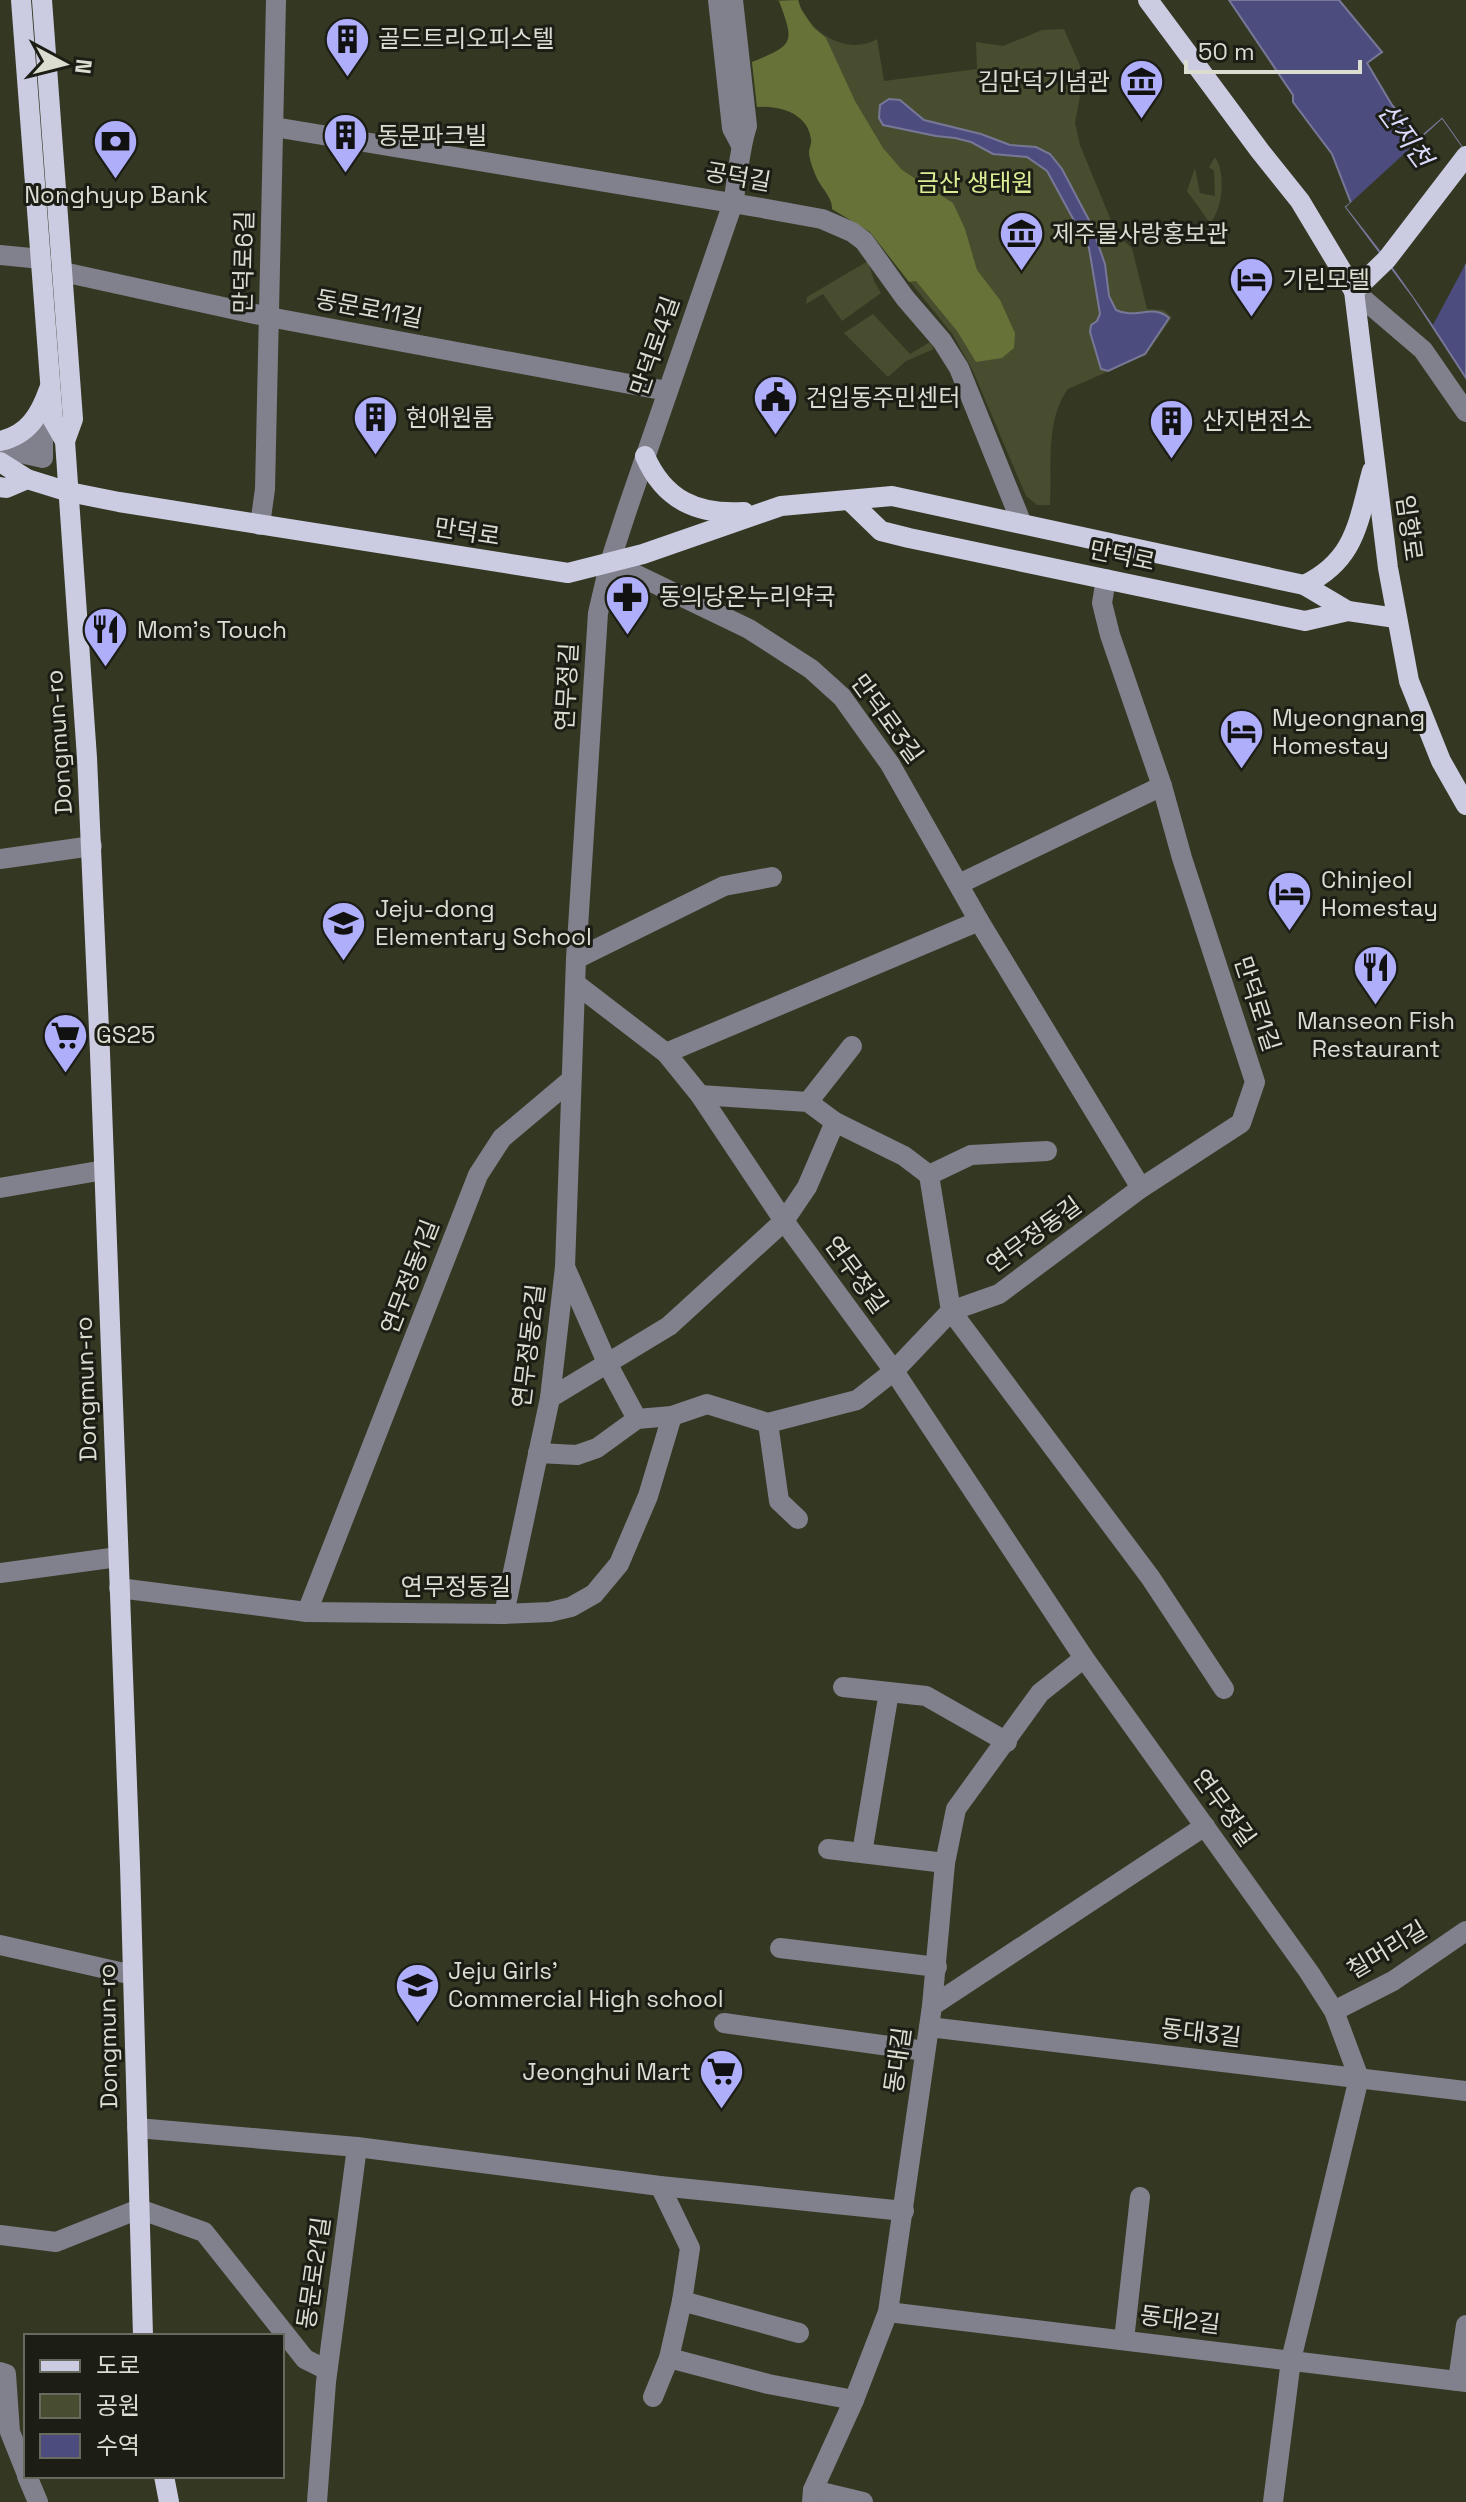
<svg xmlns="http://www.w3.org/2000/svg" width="1466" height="2502" font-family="'Space Grotesk','Noto Sans KR',sans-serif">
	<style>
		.green { fill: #474d2e }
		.forest { fill: #677238 }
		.water { fill: #4d4c7e; stroke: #777897; stroke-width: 2 }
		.pier { fill: #343823 }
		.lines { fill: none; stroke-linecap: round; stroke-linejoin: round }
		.minor { stroke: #80818c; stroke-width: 20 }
		.major { stroke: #cbcce2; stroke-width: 20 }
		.labels { text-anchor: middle; stroke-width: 6; stroke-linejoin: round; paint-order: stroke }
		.poi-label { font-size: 24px; fill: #daddd0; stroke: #1c1e15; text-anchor: start }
		.street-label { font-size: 24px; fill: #daddd0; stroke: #1c1e15 }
		.park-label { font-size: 24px; fill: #dbee96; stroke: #1c1e15 }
		.water-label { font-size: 26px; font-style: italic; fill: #dbdcfd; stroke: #1c1e15 }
	</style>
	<rect width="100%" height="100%" fill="#343823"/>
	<g class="green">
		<path d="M 776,0 L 798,0 C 807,31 846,57 877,39 L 884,81 L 977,69 L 976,42 L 1003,46 L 1042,30 L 1064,29 L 1084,75 L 1075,123 L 1080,145 L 1117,235 L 1132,248 L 1147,309 L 1163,310 L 1172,317 L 1146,355 L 1068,389 C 1045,419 1052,469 1050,505 L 1037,505 L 1026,496 L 973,371 L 953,335 L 870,232 L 832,209 C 833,197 820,187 816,176 C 813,169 809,159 809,151 C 810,147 812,143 811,139 C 808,113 779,105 757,107 L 752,62 C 793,45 796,44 779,1 Z"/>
		<path d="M 1215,157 C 1226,173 1223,209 1210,223 L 1187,191 L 1195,168 L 1200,193 L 1215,196 L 1214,171 L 1209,167 Z"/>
		<path d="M 868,261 L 874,281 L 881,293 L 842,321 L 823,294 L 806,304 L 807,297 Z"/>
		<path d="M 873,314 L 910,354 L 930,342 L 934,349 L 906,361 L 888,377 L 844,333 Z"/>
	</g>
	<path class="forest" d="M 798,0 L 801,9 L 813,27 L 826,38 L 855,101 L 883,148 L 902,170 L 953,203 L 965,229 L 977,270 L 1000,300 L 1015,333 L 1014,348 L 1002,358 L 976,362 L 957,331 L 916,281 L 909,282 L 870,232 L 832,209 C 833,197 820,187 816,176 C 813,169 809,159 809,151 C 810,147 812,143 811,139 C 808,113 779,105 757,107 L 752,62 C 794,45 795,43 779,1 Z"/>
	<g class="water">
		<path d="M 1229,0 L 1339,0 L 1382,52 L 1367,63 L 1392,105 L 1420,138 L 1442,119 L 1466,153 L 1466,378 L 1414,298 L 1346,207 L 1351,203 L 1332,154 L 1293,102 L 1293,95 Z"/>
		<path d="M 889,99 L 900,100 L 924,120 L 981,134 L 1010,145 L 1036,147 L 1050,154 L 1062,169 L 1091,224 L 1105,264 L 1109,296 L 1116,310 C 1135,320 1153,303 1169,318 L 1145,354 L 1108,371 L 1101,369 L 1090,332 L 1091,325 L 1097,321 L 1100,314 L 1089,248 L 1047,171 L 1027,157 L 993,154 L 971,142 L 955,138 L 936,136 L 883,125 L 879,118 L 880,105 Z"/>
	</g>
	<path class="pier" d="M 1442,119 L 1466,153 L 1466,263 L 1433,325 L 1387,259 L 1346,207 Z"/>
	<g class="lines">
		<g class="minor">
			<path d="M 718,0 L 732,128 L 741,145"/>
			<path d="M 274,127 L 762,208 L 822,219 L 852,232 L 864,241 L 905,298 L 942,341 L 959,368 L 1022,524"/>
			<path d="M 0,255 L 41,259"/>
			<path d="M 63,272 L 269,317 L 667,391"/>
			<path d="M 1354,291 L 1423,350 L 1466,412"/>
			<path d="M 40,429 L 43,432 L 43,458 L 7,450 Z"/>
			<path d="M 260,525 L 265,489 L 276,0"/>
			<path d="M 610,562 L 749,629 L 811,669 L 842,697 L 890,764 L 979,921 L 1141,1188"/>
			<path d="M 1106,579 L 1102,603 L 1110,635 L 1162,786 L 1182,858 L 1255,1082 L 1241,1123 L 1141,1188 L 999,1294 L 951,1311 L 1150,1577 L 1224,1689"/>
			<path d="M 0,859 L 92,846"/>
			<path d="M 959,884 L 1162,786"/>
			<path d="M 576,959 L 724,886 L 772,877"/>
			<path d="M 576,984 L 666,1053 L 700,1095 L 784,1221 L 894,1371 L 1084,1658 L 1309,1972 L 1334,2011 L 1359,2078 L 1291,2360 L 1273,2502"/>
			<path d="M 666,1053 L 979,921"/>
			<path d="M 700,1095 L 808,1102 L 835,1122 L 904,1156 L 929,1175"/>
			<path d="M 808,1102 L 852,1046"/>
			<path d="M 929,1175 L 971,1155 L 1047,1151"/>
			<path d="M 0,1188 L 104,1170"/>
			<path d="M 565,1267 L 608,1365 L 637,1419 L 672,1416 L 707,1404 L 768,1423 L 857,1400 L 894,1371 L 951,1311 L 929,1175"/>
			<path d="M 550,1398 L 669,1326 L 784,1221 L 807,1187 L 835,1122"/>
			<path d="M 768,1423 L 779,1501 L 798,1519"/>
			<path d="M 538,1453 L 577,1455 L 597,1448 L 637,1419"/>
			<path d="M 0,1573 L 118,1557"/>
			<path d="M 119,1588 L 307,1612 L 504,1614 L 550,1612 L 571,1607 L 594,1594 L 619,1564 L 648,1496 L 672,1416"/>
			<path d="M 307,1612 L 478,1175 L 502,1138 L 571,1080"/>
			<path d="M 504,1614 L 550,1398 L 565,1267 L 576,959 L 598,613 L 610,562 L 628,507 L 733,203 C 738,177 739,150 747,126 L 733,0"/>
			<path d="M 843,1687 L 926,1696 L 1007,1742"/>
			<path d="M 828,1849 L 945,1863"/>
			<path d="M 862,1853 L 889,1692"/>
			<path d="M 0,1945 L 133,1975"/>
			<path d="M 780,1948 L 937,1967"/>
			<path d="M 932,2006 L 1205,1826"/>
			<path d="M 1334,2011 L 1393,1981 L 1466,1931"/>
			<path d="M 724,2023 L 925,2051"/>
			<path d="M 929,2027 L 1466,2091"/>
			<path d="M 137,2128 L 357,2147 L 660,2186 L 904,2211"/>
			<path d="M 0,2235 L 56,2242 L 139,2209 L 204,2232 L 305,2359 L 327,2370"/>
			<path d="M 682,2301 L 799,2333"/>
			<path d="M 888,2312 L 1466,2382"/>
			<path d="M 1124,2340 L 1140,2197"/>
			<path d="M 669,2358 L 768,2384 L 854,2400"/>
			<path d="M 0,2372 L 6,2374 L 10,2432 L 26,2472"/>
			<path d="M 1458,2381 L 1466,2325"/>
			<path d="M 653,2397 L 669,2358 L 682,2301 L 690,2248 L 660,2186"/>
			<path d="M 27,2476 L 38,2502"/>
			<path d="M 813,2490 L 863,2502"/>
			<path d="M 317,2502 L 326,2382 L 357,2147"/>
			<path d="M 812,2502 L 813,2490 L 854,2400 L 888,2312 L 932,2006 L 945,1863 L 956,1809 L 1040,1693 L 1084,1658"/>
		</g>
		<g class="major">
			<path d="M 21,0 L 53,420 L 65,441 L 87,758 L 100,1053 L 130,1865 L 143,2336"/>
			<path d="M 42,0 L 73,419 L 65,441"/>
			<path d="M 1148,0 L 1260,151 L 1300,201 L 1354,291 L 1388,568 L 1409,681 L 1441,761 L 1466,805"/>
			<path d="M 1354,291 L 1387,259 L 1466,156"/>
			<path d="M 0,441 C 28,435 40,415 49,389"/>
			<path d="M 645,456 C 664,500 697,515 744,512"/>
			<path d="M 0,462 L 27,479 L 69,492 L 119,502 L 568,573 L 643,554 L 781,506 L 892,496 L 1304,585 L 1348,611"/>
			<path d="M 0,487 L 6,488 L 27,479"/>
			<path d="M 849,500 L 881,531 L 909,538 L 1305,621 L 1348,611 L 1396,618"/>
			<path d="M 1304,585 C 1356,560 1358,522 1372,471"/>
			<path d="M 164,2476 L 169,2502"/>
		</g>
	</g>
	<defs>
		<symbol id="building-pin" viewBox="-11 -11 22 30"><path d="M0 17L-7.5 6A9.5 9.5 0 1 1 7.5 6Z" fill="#aeaefa" stroke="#1c1e15"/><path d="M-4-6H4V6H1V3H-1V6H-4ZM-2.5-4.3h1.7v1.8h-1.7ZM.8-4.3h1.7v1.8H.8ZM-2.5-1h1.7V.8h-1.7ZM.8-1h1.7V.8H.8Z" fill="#111"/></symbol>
		<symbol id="museum-pin" viewBox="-11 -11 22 30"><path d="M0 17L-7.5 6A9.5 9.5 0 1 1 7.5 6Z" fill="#aeaefa" stroke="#1c1e15"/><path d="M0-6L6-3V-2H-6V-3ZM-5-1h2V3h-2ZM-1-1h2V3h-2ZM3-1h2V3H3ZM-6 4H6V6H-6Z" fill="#111"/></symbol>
		<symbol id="bank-pin" viewBox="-11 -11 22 30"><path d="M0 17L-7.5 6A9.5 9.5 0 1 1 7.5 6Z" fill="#aeaefa" stroke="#1c1e15"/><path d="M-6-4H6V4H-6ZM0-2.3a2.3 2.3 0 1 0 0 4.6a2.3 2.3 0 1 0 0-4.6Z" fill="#111"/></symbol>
		<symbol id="hotel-pin" viewBox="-11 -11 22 30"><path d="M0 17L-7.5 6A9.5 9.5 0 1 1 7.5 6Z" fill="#aeaefa" stroke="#1c1e15"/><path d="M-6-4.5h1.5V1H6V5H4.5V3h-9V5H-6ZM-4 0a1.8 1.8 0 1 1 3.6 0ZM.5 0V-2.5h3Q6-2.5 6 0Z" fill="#111"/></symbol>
		<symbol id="civic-pin" viewBox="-11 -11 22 30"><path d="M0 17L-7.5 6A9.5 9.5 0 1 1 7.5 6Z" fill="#aeaefa" stroke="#1c1e15"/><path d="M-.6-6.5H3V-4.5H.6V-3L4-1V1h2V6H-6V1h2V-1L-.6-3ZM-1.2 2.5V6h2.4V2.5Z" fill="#111"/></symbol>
		<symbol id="pharmacy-pin" viewBox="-11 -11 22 30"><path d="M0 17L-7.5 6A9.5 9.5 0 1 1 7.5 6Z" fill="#aeaefa" stroke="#1c1e15"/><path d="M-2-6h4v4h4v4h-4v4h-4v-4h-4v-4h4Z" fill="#111"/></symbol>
		<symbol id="restaurant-pin" viewBox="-11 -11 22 30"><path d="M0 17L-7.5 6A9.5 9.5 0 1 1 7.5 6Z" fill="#aeaefa" stroke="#1c1e15"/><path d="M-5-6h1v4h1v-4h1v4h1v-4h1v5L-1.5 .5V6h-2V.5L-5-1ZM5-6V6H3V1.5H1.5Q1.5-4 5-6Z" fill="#111"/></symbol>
		<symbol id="school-pin" viewBox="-11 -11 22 30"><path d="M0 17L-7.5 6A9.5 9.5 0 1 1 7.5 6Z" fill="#aeaefa" stroke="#1c1e15"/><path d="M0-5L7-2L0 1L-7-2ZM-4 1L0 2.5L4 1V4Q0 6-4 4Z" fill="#111"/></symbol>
		<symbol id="supermarket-pin" viewBox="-11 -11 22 30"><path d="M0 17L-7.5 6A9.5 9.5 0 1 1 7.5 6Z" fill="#aeaefa" stroke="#1c1e15"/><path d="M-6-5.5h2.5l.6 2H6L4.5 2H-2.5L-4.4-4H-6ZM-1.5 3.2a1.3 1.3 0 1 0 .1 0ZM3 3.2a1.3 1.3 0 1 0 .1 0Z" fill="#111"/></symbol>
	</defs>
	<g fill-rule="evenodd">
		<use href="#building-pin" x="322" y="14" width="51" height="69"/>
		<use href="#museum-pin" x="1116" y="56" width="51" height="69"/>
		<use href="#building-pin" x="320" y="110" width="51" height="69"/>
		<use href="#bank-pin" x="90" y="116" width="51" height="69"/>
		<use href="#museum-pin" x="996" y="208" width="51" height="69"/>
		<use href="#hotel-pin" x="1226" y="254" width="51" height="69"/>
		<use href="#civic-pin" x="750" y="372" width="51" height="69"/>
		<use href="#building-pin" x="350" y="392" width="51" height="69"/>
		<use href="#building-pin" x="1146" y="396" width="51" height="69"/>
		<use href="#pharmacy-pin" x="602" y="572" width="51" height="69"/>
		<use href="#restaurant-pin" x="80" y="604" width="51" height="69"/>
		<use href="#hotel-pin" x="1216" y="706" width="51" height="69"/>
		<use href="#hotel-pin" x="1264" y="868" width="51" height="69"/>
		<use href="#school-pin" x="318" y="898" width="51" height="69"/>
		<use href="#restaurant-pin" x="1350" y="942" width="51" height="69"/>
		<use href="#supermarket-pin" x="40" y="1010" width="51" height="69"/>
		<use href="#school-pin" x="392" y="1960" width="51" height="69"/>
		<use href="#supermarket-pin" x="696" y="2046" width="51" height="69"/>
	</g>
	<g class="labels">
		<g class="poi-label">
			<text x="378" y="47">골드트리오피스텔</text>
			<text x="1110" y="90" text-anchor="end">김만덕기념관</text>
			<text x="377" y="144">동문파크빌</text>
			<text x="116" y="203" text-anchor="middle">Nonghyup Bank</text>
			<text x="1052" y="242">제주물사랑홍보관</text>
			<text x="1282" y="288">기린모텔</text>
			<text x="806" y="406">건입동주민센터</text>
			<text x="406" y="426">현애원룸</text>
			<text x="1202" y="429">산지변전소</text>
			<text x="659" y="605">동의당온누리약국</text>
			<text x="137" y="638">Mom's Touch</text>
			<text x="1272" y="726">Myeongnang<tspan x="1272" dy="28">Homestay</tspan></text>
			<text x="1321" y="888">Chinjeol<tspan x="1321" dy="28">Homestay</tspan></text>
			<text x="375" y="917">Jeju-dong<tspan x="375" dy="28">Elementary School</tspan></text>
			<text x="1376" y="1029" text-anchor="middle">Manseon Fish<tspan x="1376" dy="28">Restaurant</tspan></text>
			<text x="96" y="1043">GS25</text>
			<text x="448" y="1979">Jeju Girls’<tspan x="448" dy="28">Commercial High school</tspan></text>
			<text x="691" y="2080" text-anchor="end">Jeonghui Mart</text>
		</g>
		<g class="street-label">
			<text transform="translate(738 177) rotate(10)" y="8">공덕길</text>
			<text transform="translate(244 262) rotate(-89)" y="8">만덕로6길</text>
			<text transform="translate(369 309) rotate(11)" y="8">동문로11길</text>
			<text transform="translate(655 346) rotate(-71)" y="8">만덕로4길</text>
			<text transform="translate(1409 528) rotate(82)" y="8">임항로</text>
			<text transform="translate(467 532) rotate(9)" y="8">만덕로</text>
			<text transform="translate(1122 556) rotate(12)" y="8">만덕로</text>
			<text transform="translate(567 687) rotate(-87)" y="8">연무정길</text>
			<text transform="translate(887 719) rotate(54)" y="8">만덕로3길</text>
			<text transform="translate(59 742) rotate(-94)" y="8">Dongmun-ro</text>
			<text transform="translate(1257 1004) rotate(72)" y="8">만덕로1길</text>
			<text transform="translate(1034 1235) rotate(-36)" y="8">연무정동길</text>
			<text transform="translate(856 1275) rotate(54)" y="8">연무정길</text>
			<text transform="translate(410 1277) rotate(-69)" y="8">연무정동1길</text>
			<text transform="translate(529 1346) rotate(-83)" y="8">연무정동2길</text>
			<text transform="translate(86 1389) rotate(-92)" y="8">Dongmun-ro</text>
			<text x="456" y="1595">연무정동길</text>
			<text transform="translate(1224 1808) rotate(54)" y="8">연무정길</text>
			<text transform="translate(1387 1950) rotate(-31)" y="8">칠머리길</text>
			<text transform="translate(1201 2033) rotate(7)" y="8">동대3길</text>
			<text transform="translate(108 2036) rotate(-91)" y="8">Dongmun-ro</text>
			<text transform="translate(898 2060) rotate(-82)" y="8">동대길</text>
			<text transform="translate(314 2273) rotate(-82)" y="8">동문로21길</text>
			<text transform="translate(1180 2320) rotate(7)" y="8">동대2길</text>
		</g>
		<g class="park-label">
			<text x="975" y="191">금산 생태원</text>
		</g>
		<g class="water-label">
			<text transform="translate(1405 135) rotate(54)" y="9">산지천</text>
		</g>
	</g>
	<rect x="24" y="2334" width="260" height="144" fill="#1c1e15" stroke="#686a60" stroke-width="2"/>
	<rect x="40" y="2360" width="40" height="12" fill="#cbcce2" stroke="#686a60" stroke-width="2"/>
	<text x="96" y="2374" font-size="24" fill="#daddd0">도로</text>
	<rect x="40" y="2394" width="40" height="24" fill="#474d2e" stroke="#686a60" stroke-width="2"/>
	<text x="96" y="2414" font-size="24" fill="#daddd0">공원</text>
	<rect x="40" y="2434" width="40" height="24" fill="#4d4c7e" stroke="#686a60" stroke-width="2"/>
	<text x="96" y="2454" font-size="24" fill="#daddd0">수역</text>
	<g transform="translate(64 64) rotate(97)" stroke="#1c1e15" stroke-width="6" paint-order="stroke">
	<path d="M0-6L14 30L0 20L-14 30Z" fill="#daddd0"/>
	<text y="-12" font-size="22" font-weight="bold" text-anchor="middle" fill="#daddd0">N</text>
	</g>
	<path d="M1186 60v12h174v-12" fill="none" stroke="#daddd0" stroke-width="4"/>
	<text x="1198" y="60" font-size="24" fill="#daddd0" stroke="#1c1e15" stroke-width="6" paint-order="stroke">50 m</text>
</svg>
